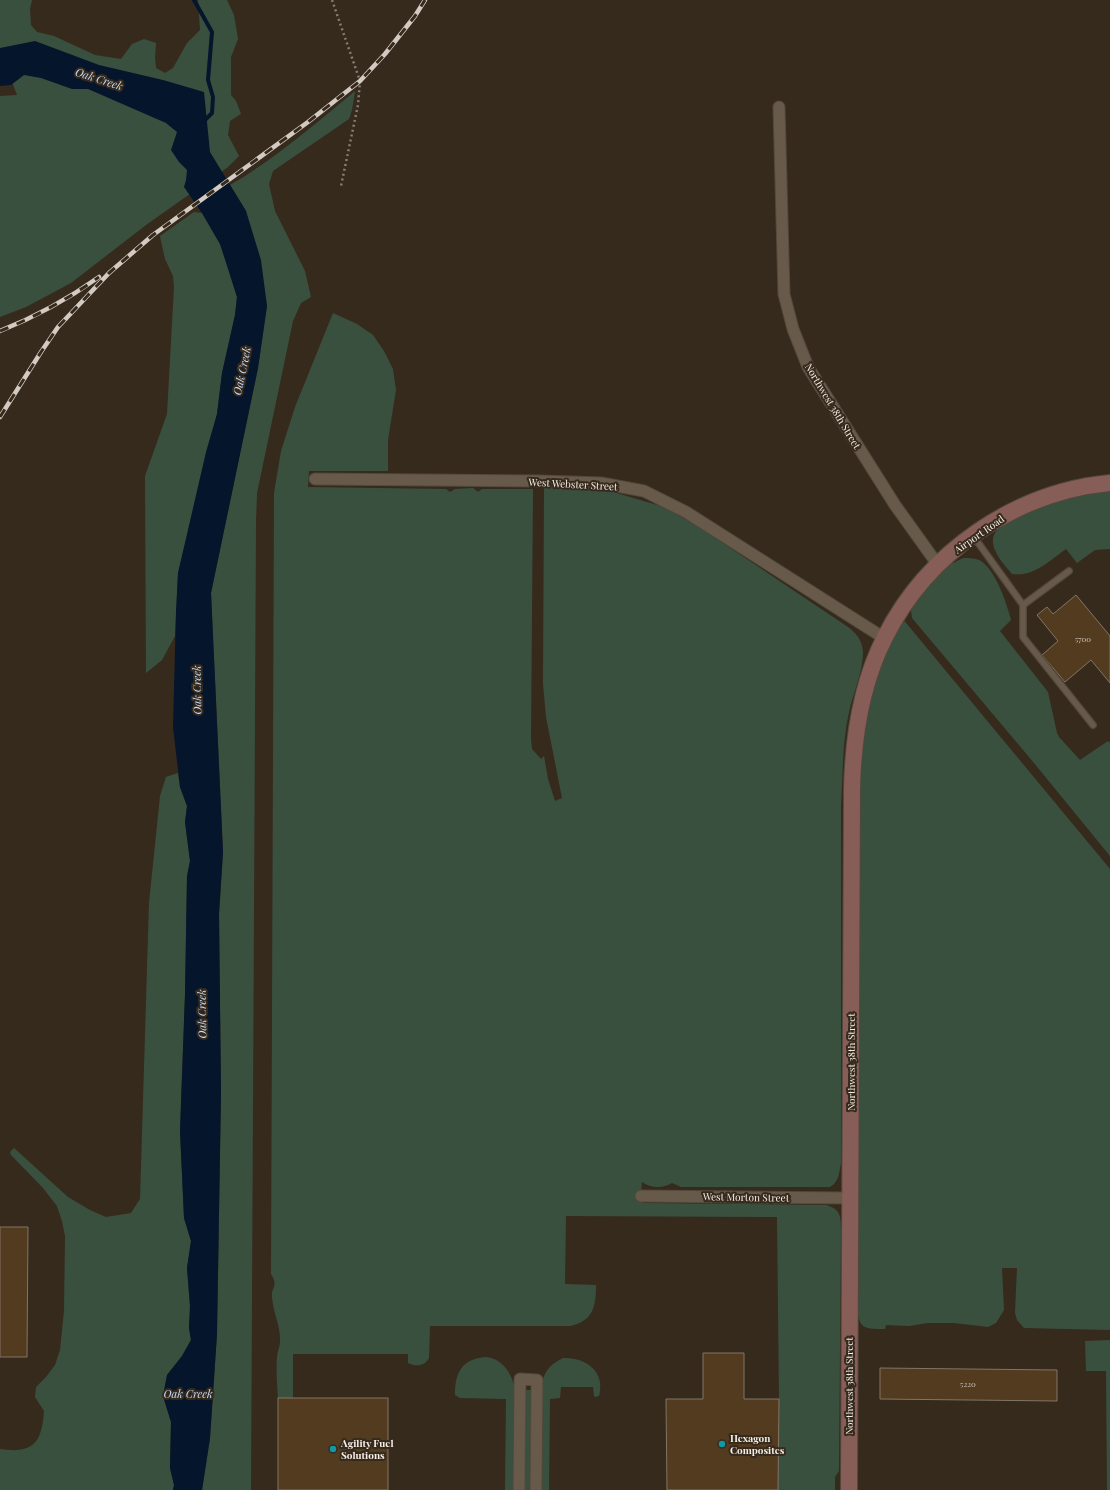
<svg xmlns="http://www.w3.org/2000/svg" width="1110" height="1490" font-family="'Playfair Display',serif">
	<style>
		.green { fill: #3a503f }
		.water { fill: #04152c }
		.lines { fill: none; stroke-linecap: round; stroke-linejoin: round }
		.stream { stroke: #04152c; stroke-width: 4 }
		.building { fill: #523b1f; stroke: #837565 }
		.service-casing { stroke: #52483c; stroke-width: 8 }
		.minor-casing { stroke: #52483c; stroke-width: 13 }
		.secondary-casing { stroke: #52483c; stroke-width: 18 }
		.path { stroke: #867c71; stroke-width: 2.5; stroke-dasharray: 2 3; stroke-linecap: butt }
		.service { stroke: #685a4b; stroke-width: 5.5 }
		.minor { stroke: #685a4b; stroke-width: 11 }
		.secondary { stroke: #875d58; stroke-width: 16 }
		.rail-casing { stroke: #d3cbc1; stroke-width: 4.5 }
		.rail { stroke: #362a1d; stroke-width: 3; stroke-dasharray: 9; stroke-linecap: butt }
		.culture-dot { fill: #0f9aa8; stroke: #362a1d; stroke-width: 1.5 }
		.labels { text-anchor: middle; stroke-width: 4; stroke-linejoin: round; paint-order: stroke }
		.number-label { font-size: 8px; fill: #cec2b4 }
		.street-label { font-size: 10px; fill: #f7efe6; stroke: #362a1d }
		.poi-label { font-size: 10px; font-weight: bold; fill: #f7efe6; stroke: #362a1d; text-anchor: start }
		.water-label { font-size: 11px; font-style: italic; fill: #c4dcfb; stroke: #362a1d }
	</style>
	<rect width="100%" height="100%" fill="#362a1d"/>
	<g class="green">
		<path d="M 0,0 L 32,0 L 30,9 L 31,25 L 37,32 L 54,36 L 95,55 L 121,59 L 132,44 L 144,39 L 156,43 L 155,58 L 156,68 L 165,73 L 173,68 L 187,43 L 200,30 L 198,0 L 227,0 L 234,15 L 238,39 L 231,57 L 231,95 L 236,101 L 241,114 L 230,121 L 228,135 L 239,156 L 228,167 L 146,225 L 71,283 L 26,307 L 0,317 L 0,96 L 17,95 L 0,51 Z"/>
		<path d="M 355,91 L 352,110 L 349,119 L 273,171 L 269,184 L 275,211 L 305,271 L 311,297 L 301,303 L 293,321 L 257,493 L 256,521 L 251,1490 L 202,1490 L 210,1438 L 217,1334 L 221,1092 L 219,914 L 223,852 L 211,593 L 258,368 L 267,306 L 246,211 L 230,185 C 275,159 315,124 355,91 Z"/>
		<path d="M 194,212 L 202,213 L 220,244 L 228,266 L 237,297 L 235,315 L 222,373 L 217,414 L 178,573 L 175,636 L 162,660 L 146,673 L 145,476 L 167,414 L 174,287 L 173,276 L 165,259 L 160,236 Z"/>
		<path d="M 333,313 L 357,324 L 373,335 L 384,351 L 393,369 L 396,390 L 388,440 L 388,471 L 309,471 L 308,487 L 446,489 L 450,492 L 455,489 L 473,488 L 478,492 L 482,489 L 533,489 L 531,739 L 532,749 L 541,759 L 544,756 L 548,779 L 555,801 L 562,798 L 546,717 L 543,684 L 544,488 L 584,489 L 613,492 L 664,507 L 699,527 L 848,627 C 857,634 862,640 863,652 C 863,672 853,693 849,712 C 842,743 843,775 841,806 L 841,1163 C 839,1173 839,1182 830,1187 L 681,1187 L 672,1183 C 662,1189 651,1188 642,1182 L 640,1201 L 644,1203 L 826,1205 C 841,1209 841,1217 841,1231 L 839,1471 L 835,1477 L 835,1490 L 778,1490 L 779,1399 L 777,1217 L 566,1216 L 565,1284 L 596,1285 C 596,1307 593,1321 570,1326 L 430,1326 L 429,1358 C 425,1366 416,1367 408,1363 L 408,1354 L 293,1354 L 293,1398 L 278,1398 C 277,1384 276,1371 277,1357 C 277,1352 280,1347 280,1342 C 281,1327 273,1312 272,1297 C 271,1286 279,1287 271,1274 L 274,493 L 281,451 L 295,407 Z"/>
		<path d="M 1110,488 L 1110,549 L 1095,550 L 1077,563 L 1066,549 C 1049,561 1034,577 1012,574 C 1004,564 987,547 995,533 C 997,529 1004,526 1008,523 L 1006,520 L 1029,508 Z"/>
		<path d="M 963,558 C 969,558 976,558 981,561 C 996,571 1007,604 1011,620 L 1000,631 L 1048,692 L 1057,733 L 1059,737 L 1080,760 L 1108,741 L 1110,743 L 1110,856 L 1034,763 L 912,618 L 911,610 L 918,595 L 951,564 Z"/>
		<path d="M 902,618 L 1110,869 L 1110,1330 L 1024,1328 L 1017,1320 L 1015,1313 L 1017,1268 L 1002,1268 L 1004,1310 L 996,1323 L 988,1327 L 954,1323 L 928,1323 L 909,1326 L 886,1325 L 885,1329 C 860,1329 859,1328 857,1302 L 860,744 L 876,674 Z"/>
		<path d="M 178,773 L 180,787 L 187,806 L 185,822 L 190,861 L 187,876 L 185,994 L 180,1131 L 184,1218 L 191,1241 L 187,1268 L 190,1306 L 189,1328 L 191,1340 L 182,1356 L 167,1375 L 163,1396 L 171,1422 L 170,1468 L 174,1485 L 173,1490 L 0,1490 L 0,1449 C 33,1454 42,1443 44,1411 L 35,1397 L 36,1387 L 46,1377 L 55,1365 L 60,1350 L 64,1311 L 65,1236 L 62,1221 L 57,1206 L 43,1188 L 11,1155 L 10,1152 L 14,1148 L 68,1197 L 90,1210 L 106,1217 L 131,1213 L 140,1199 L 149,903 L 160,796 L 166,777 Z"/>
		<path d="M 1110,1340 L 1110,1490 L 1107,1490 L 1106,1371 L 1086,1371 L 1085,1341 Z"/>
		<path d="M 486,1357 C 502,1359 510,1371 514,1385 L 514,1490 L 505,1490 L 506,1399 L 460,1398 L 455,1395 C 455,1372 462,1359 486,1357 Z"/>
		<path d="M 563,1358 C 585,1357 606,1371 599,1396 L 595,1397 L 594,1396 L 593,1387 L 561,1387 L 560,1398 L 550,1399 L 549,1490 L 541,1490 L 542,1382 C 546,1369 551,1364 563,1358 Z"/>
		<path d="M 523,1390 L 533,1390 L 532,1490 L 523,1490 Z"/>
	</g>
	<path class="water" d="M 35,41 L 99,65 L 163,80 L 204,92 L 210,152 L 246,211 L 261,260 L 267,306 L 258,368 L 211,593 L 223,852 L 219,914 L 221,1092 L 217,1334 L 210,1438 L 202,1490 L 173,1490 L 174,1485 L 170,1468 L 171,1422 L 163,1396 L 167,1375 L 182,1356 L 191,1340 L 189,1328 L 190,1306 L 187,1268 L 191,1241 L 184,1218 L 180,1131 L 185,994 L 187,876 L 190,861 L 185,822 L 187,806 L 180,787 L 173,727 L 176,612 L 178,573 L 206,452 L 217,414 L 222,373 L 235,315 L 237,297 L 220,244 L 202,213 L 184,187 L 186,180 L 187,170 L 179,162 L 171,150 L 177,132 L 166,123 L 88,89 L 72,89 L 41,78 L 24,75 L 11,85 L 0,86 L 0,48 Z"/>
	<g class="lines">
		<path class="stream" d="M 194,0 L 212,32 L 208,80 L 213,97 L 212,113 L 203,122"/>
	</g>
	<g class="building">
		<path d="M 1076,595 L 1110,636 L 1110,683 L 1091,660 L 1065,682 L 1042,655 L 1058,641 L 1037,615 L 1047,607 L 1053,614 Z"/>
		<path d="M 0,1227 L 28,1227 L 27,1357 L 0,1357 Z"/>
		<path d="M 703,1353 L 744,1353 L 744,1399 L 779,1399 L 778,1490 L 667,1490 L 666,1399 L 703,1399 Z"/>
		<path d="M 880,1368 L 1057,1370 L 1057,1401 L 880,1399 Z"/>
		<rect x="278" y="1398" width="110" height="92"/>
	</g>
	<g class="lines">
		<defs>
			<g id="service">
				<path d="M 974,537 L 1023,605 L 1023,637 L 1093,725"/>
				<path d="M 1023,605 L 1069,571"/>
			</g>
			<g id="minor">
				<path d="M 779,107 L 784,294 L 793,329 L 808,367 L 895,505 L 938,565"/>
				<path d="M 315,479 L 540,481 L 601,483 L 644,491 L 686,512 L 884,638"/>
				<path d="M 641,1196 L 850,1198"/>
				<path d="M 519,1490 L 520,1379 L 537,1380 L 536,1490"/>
			</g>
			<path id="secondary" d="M 849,1490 L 852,790 C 853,737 861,684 885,637 C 928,552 1015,492 1110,483"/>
		</defs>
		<use href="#service" class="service-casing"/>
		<use href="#minor" class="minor-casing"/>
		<use href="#secondary" class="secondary-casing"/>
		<path class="path" d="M 332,0 L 360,81 L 358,105 L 341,186"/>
		<use href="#service" class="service"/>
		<use href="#minor" class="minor"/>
		<use href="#secondary" class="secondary"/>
		<defs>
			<g id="rail">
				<path d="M 0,331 C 35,317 68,299 99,277"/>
				<path d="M 0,417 L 41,352 L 58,327 L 109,273 L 153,235 L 308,122 L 360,81 L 385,54 L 415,16 L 425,0"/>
			</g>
		</defs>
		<use href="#rail" class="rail-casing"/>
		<use href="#rail" class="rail"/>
	</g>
	<g class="culture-dot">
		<circle cx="722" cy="1444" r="4"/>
		<circle cx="333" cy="1449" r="4"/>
	</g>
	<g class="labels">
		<g class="number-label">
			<text x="1083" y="642">5700</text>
			<text x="968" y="1387">5220</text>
		</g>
		<g class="street-label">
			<text transform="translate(833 406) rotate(59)" y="4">Northwest 38th Street</text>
			<text transform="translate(573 484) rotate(3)" y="4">West Webster Street</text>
			<text transform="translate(979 534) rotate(-35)" y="4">Airport Road</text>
			<text transform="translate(851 1062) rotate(-90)" y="4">Northwest 38th Street</text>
			<text transform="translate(746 1197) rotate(1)" y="4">West Morton Street</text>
			<text transform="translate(849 1386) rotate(-90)" y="4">Northwest 38th Street</text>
		</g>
		<g class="poi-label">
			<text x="730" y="1442">Hexagon<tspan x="730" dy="12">Composites</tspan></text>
			<text x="341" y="1447">Agility Fuel<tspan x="341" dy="12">Solutions</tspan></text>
		</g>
		<g class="water-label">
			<text transform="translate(99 79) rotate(18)" y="4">Oak Creek</text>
			<text transform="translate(242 371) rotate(-78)" y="4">Oak Creek</text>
			<text transform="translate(197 690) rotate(-91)" y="4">Oak Creek</text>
			<text transform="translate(202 1014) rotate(-91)" y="4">Oak Creek</text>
			<text x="188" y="1398">Oak Creek</text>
		</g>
	</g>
</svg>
